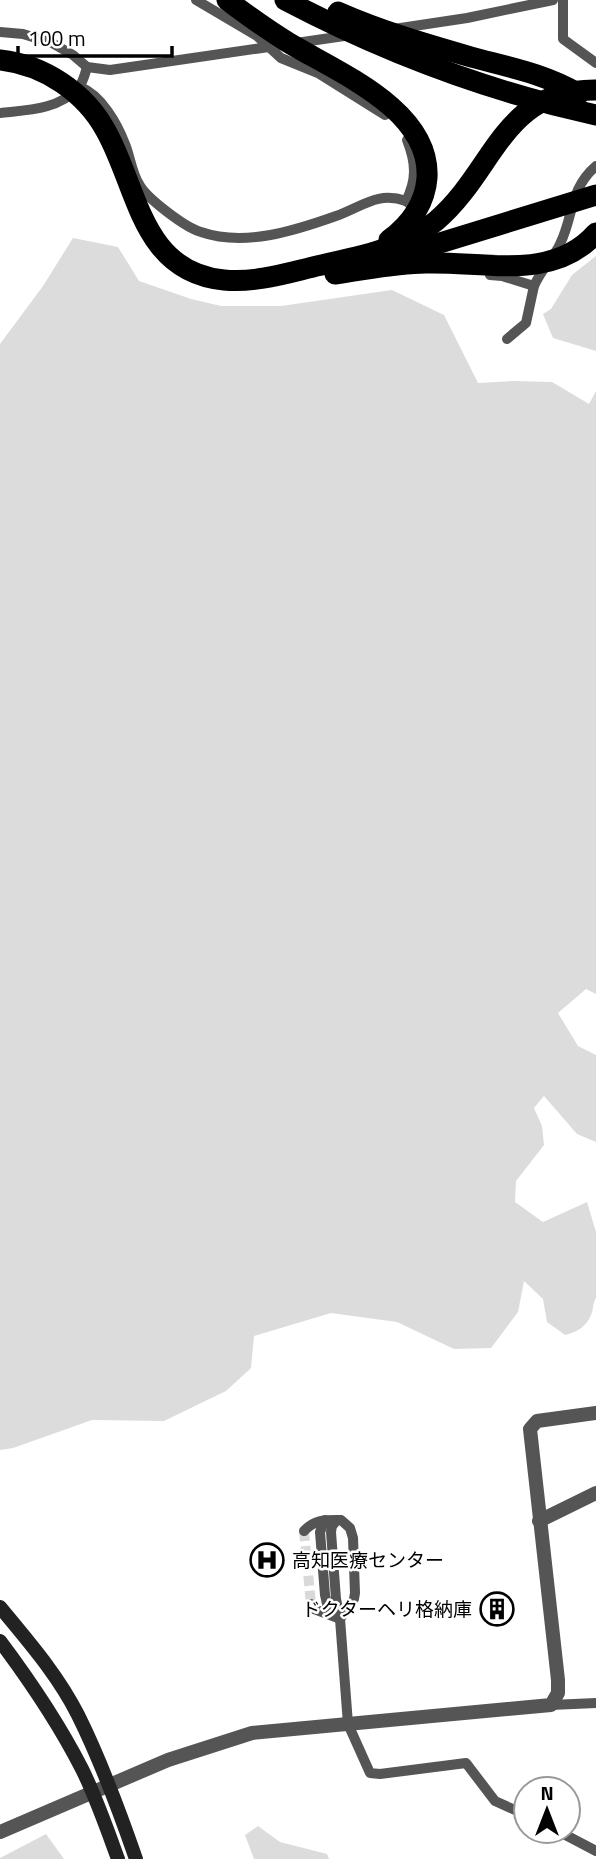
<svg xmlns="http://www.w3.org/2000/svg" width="596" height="1859" font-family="'Titillium Web','Noto Sans JP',sans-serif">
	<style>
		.green { fill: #dcdcdc }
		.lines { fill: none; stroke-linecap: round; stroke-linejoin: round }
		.minor-tunnel { stroke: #d9d9d9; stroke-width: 10; stroke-dasharray: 10 5; stroke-linecap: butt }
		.minor { stroke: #555; stroke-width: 10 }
		.tertiary { stroke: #555; stroke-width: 14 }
		.secondary { stroke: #222; stroke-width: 14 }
		.motorway { stroke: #000; stroke-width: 21 }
		.labels { text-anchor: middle; stroke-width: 5; stroke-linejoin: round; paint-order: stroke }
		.poi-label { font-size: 19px; fill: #000; stroke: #fff; text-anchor: start }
	</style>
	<rect width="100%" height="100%" fill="#fff"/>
	<g class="green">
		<path d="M 73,238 L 118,247 L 139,281 L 191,299 L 221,306 L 281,306 L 392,290 L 444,315 L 478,383 L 513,381 L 552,382 L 589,404 L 596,391 L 596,994 L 586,989 L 558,1013 L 578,1046 L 596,1055 L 596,1142 L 577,1134 L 544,1096 L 534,1108 L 542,1126 L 544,1145 L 516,1181 L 515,1202 L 543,1222 L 587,1202 L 596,1232 L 596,1298 C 592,1305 594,1308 591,1315 C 586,1327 577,1332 565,1335 L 547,1322 L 543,1299 L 524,1281 L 518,1312 L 491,1348 L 454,1349 L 397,1322 L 331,1313 L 254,1336 L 251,1368 L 226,1391 L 164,1421 L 92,1420 L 13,1448 L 0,1450 L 0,344 L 43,286 Z"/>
		<path d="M 596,256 L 596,351 L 553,338 L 543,314 L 551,309 L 572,275 Z"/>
		<path d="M 258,1826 L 280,1842 L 327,1854 L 329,1859 L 254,1859 L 245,1835 Z"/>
		<path d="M 46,1834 L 64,1859 L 0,1859 L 0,1858 Z"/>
	</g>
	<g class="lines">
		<path class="minor-tunnel" d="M 304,1531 L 311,1604"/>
		<g class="minor">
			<path d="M 196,0 L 257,36 L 281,58 L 318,73 L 385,115"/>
			<path d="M 563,0 L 563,39 L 596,63"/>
			<path d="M 394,29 L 467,18 L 553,0"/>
			<path d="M 0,32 L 23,34 L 52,43 L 73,55 L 87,67 L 110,70 L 351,35"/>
			<path d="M 80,87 C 101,95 117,123 125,144 C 130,156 132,173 139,184 C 146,198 186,228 201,232 C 244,247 294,231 336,216 C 362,207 377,191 406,201"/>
			<path d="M 0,113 C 27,110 58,110 78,88 C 83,83 85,74 87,67"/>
			<path d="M 407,140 C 416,163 417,179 406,201 L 420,212"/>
			<path d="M 490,275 L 502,276 L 534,286 L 526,323 L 507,339"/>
			<path d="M 534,286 C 542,268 553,259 560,244 C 574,216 569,189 596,166"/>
			<path d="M 325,1520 L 320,1532 L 325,1595 L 327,1604 L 338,1617"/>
			<path d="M 337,1520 L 332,1526 L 331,1532 L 336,1599 L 340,1619 L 348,1724 L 370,1773 L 380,1774 L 466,1763 L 495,1801 L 526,1815"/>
			<path d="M 304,1531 C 315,1519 325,1520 341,1520 L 350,1528 L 353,1538 L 355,1593 L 354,1599 L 340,1619"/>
			<path d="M 311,1604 L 314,1609 L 338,1618"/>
			<path d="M 551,1705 L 596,1703"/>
			<path d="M 558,1831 L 596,1851"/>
		</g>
		<g class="tertiary">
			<path d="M 539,1521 L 596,1493"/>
			<path d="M 0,1832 L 168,1760 L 252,1733 L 551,1705 L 558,1693 L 558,1680 L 530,1429 L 537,1421 L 596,1413"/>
		</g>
		<g class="secondary">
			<path d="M 0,1607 C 28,1641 58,1675 78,1715 C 101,1761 119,1810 136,1859"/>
			<path d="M 0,1641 C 30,1681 59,1724 82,1769 C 96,1797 107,1829 118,1859"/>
		</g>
		<g class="motorway">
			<path d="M 227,0 C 247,15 268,30 289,43 C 339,73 431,110 427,178 C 425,205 409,225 389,240"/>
			<path d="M 285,0 C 384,52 487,91 596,115"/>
			<path d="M 338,12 C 381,31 426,44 471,57 C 508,67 546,74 579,94"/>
			<path d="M 0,60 C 44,65 85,92 106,131 C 138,188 141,272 224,280 C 254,283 284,274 313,267 C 355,257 402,250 436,221 C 495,171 502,89 596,90"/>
			<path d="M 391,258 L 596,195"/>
			<path d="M 335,274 C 365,270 396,263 426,263 C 483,261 553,282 596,233"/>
		</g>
	</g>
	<defs>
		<symbol id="hospital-ring" viewBox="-11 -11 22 22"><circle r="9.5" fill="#fff" stroke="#000" stroke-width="1.5"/><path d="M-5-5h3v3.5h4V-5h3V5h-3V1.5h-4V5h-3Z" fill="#000"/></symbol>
		<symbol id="building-ring" viewBox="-11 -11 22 22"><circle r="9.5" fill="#fff" stroke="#000" stroke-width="1.5"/><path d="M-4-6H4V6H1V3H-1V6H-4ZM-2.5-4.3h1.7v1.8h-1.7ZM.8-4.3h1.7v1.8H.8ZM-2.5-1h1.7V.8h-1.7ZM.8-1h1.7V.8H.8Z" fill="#000"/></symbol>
	</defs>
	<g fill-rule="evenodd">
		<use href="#hospital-ring" x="248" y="1541" width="38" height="38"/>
		<use href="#building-ring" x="478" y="1590" width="38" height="38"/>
	</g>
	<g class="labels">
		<g class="poi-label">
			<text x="292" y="1567">高知医療センター</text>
			<text x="472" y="1616" text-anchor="end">ドクターヘリ格納庫</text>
		</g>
	</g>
	<g transform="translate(547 1810)"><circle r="33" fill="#ffffff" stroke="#999999" stroke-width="2"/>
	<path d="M0-5L12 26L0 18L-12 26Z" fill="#000000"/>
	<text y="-10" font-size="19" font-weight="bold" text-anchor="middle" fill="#000000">N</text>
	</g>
	<path d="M18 46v10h154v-10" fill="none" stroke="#000000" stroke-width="3.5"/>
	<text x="28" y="46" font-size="21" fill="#000000" stroke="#ffffff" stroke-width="5" paint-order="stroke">100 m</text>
</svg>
